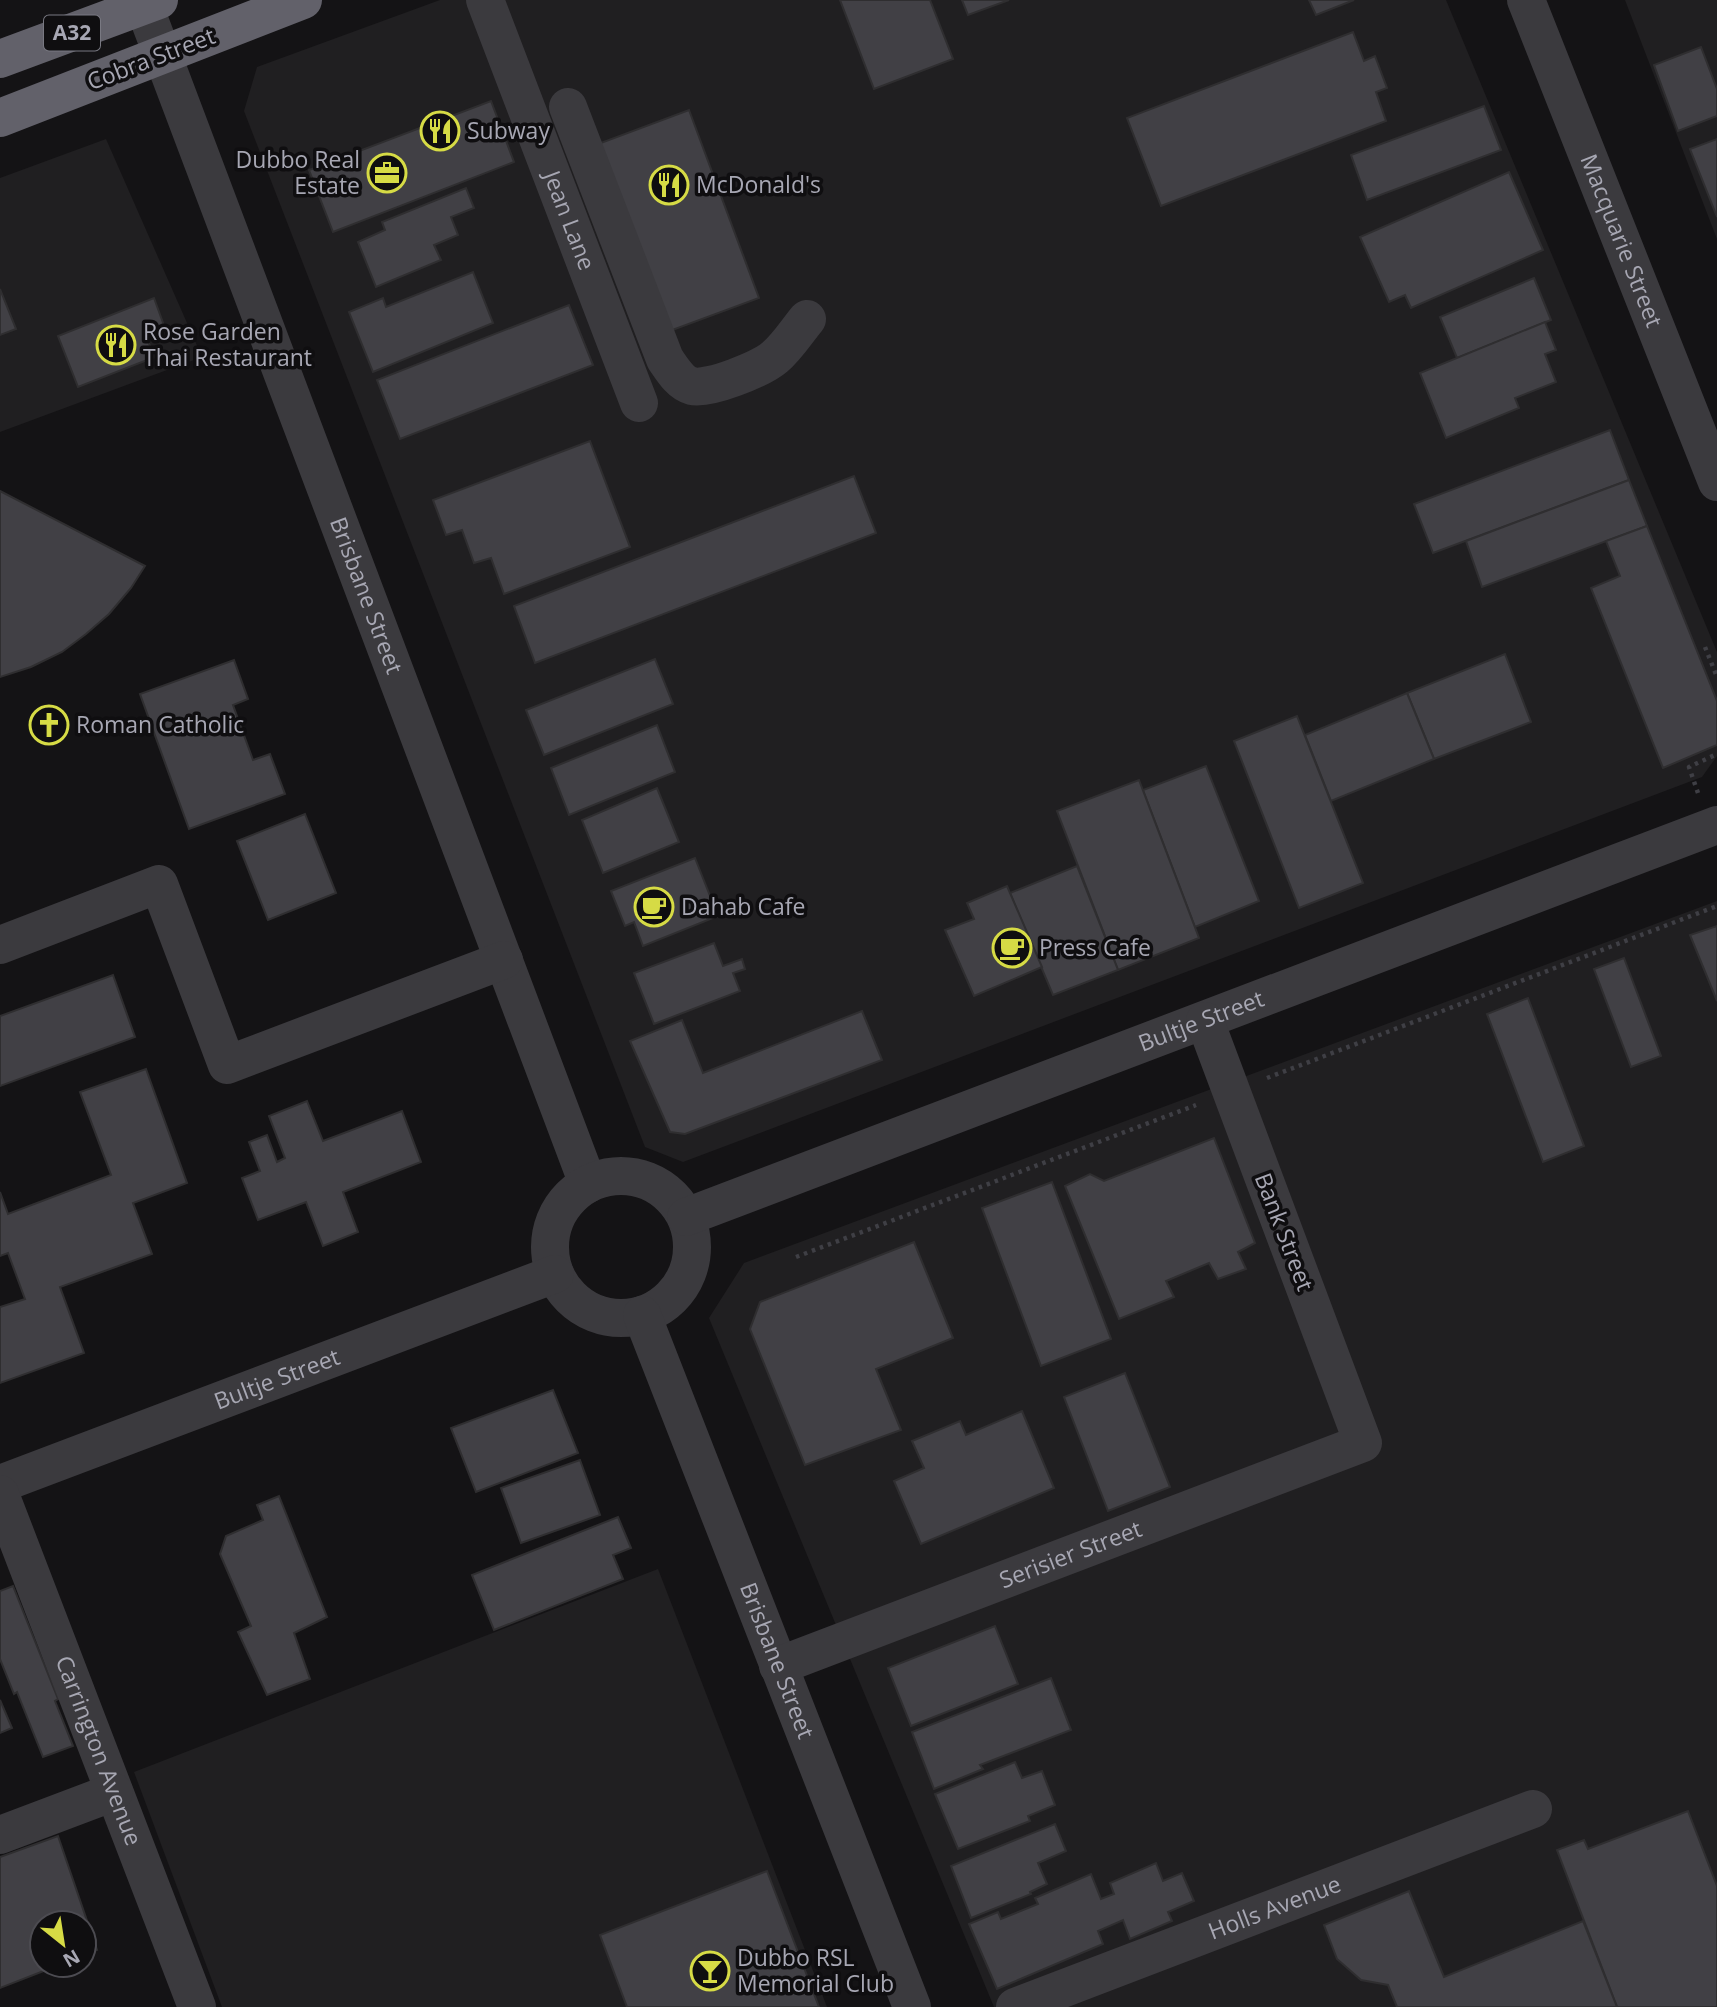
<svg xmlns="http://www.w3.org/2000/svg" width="1717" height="2007" font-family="'Open Sans',sans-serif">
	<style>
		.built { fill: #201f21 }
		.building { fill: #414045; stroke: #2f2e30; stroke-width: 2 }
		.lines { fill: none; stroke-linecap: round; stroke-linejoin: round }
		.path { stroke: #3f3f45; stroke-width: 4.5; stroke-dasharray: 3.5 5; stroke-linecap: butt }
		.minor { stroke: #3b3a3e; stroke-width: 38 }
		.highway { stroke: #62616a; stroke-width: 38 }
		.labels { text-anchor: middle; stroke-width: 7; stroke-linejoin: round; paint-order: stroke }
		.shield { fill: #0f0e10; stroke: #797982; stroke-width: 2 }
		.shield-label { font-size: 21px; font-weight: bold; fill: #a7a7b3 }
		.street-label { font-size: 23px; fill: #a7a7b3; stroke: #0f0e10 }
		.poi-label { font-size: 23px; fill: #a7a7b3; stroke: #0f0e10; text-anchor: start }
	</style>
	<rect width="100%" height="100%" fill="#141315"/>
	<g class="built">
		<path d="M 440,0 L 1446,0 L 1717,652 L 1717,756 L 1702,777 L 683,1162 L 645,1147 L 244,111 L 257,67 Z"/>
		<path d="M 1625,0 L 1717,0 L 1717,239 Z"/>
		<path d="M 106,139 L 202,357 L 0,432 L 0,178 Z"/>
		<path d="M 1717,901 L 1717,2007 L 994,2007 L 709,1318 L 744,1263 Z"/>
		<path d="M 658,1569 L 827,2007 L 222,2007 L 134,1772 Z"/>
	</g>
	<g class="building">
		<path d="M 840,0 L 930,0 L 953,59 L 874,89 Z"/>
		<path d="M 962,0 L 1009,0 L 968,15 Z"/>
		<path d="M 1309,0 L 1354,0 L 1316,15 Z"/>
		<path d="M 1353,32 L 1364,61 L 1375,56 L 1387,88 L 1376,92 L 1386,121 L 1161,206 L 1127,118 Z"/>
		<path d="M 1701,47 L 1717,89 L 1717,116 L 1678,131 L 1654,65 Z"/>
		<path d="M 491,101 L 514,162 L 333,232 L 309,170 Z"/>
		<path d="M 1484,106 L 1501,150 L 1367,200 L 1351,155 Z"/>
		<path d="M 689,110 L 759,298 L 667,332 L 598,144 Z"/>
		<path d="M 1717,139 L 1717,217 L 1690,149 Z"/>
		<path d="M 1509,172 L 1543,250 L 1411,308 L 1405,295 L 1389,302 L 1360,237 Z"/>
		<path d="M 466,188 L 474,208 L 451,217 L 458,235 L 434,245 L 441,260 L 376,287 L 358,242 L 385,230 L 382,222 Z"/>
		<path d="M 473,272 L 493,323 L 373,372 L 349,312 L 383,298 L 386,307 Z"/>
		<path d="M 1534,278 L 1551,320 L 1457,358 L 1440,317 Z"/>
		<path d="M 0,289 L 16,329 L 0,335 Z"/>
		<path d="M 154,298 L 166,331 L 147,339 L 155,357 L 78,387 L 58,336 Z"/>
		<path d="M 569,305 L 593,365 L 400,439 L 377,380 Z"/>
		<path d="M 1545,322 L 1556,350 L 1545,354 L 1556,382 L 1515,398 L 1519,408 L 1446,438 L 1420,373 Z"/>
		<path d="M 1610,430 L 1629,480 L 1433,553 L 1414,504 Z"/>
		<path d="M 590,441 L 630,547 L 504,594 L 491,558 L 474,563 L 462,530 L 446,535 L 433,500 Z"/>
		<path d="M 854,476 L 876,533 L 535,663 L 514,606 Z"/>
		<path d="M 1629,480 L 1647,526 L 1482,587 L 1466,541 Z"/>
		<path d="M 0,491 L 145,566 L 131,588 L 109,614 L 86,634 L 62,652 L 31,667 L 0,677 Z"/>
		<path d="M 1647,526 L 1717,701 L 1717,745 L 1663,768 L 1591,588 L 1620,576 L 1606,541 Z"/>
		<path d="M 1505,654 L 1531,722 L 1434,759 L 1407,693 Z"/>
		<path d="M 655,659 L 673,704 L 544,755 L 526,710 Z"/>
		<path d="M 234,660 L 248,699 L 233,705 L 253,760 L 270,754 L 285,794 L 189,829 L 140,694 Z"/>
		<path d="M 1407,693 L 1434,759 L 1331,801 L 1305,735 Z"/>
		<path d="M 1297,716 L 1363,883 L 1299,908 L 1234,741 Z"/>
		<path d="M 657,725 L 675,772 L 569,815 L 551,768 Z"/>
		<path d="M 1206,766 L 1259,901 L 1195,927 L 1143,790 Z"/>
		<path d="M 1139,780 L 1199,938 L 1118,970 L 1057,811 Z"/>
		<path d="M 657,788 L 679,842 L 603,873 L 582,820 Z"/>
		<path d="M 305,814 L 336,893 L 268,920 L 237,841 Z"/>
		<path d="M 695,858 L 718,916 L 643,946 L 634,922 L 625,926 L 611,891 Z"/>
		<path d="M 1077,866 L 1118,970 L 1053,995 L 1010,893 Z"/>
		<path d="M 1007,886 L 1042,967 L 974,996 L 945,930 L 974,919 L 967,903 Z"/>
		<path d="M 1717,926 L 1717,1001 L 1690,935 Z"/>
		<path d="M 714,943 L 723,966 L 742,959 L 745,969 L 733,973 L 740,991 L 654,1024 L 634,973 Z"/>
		<path d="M 1624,958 L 1661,1056 L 1631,1067 L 1594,969 Z"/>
		<path d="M 113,975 L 135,1037 L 0,1086 L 0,1016 Z"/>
		<path d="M 1528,998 L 1584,1146 L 1543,1162 L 1487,1014 Z"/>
		<path d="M 862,1011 L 882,1060 L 685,1134 L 670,1132 L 630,1041 L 682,1020 L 703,1073 Z"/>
		<path d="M 146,1069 L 187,1183 L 133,1203 L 152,1254 L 60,1287 L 84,1353 L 0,1383 L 0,1307 L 25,1299 L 8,1253 L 0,1256 L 0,1192 L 8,1214 L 111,1175 L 80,1092 Z"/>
		<path d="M 307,1101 L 323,1141 L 402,1111 L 421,1162 L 343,1192 L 358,1232 L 323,1246 L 306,1202 L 258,1220 L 242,1178 L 260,1171 L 249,1142 L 267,1135 L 277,1162 L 285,1158 L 269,1116 Z"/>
		<path d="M 1214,1138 L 1255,1243 L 1238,1252 L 1246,1269 L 1218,1279 L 1209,1263 L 1166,1281 L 1174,1297 L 1119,1319 L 1065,1186 L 1090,1174 L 1104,1181 Z"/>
		<path d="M 1052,1182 L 1111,1339 L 1041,1366 L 982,1208 Z"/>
		<path d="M 914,1242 L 953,1338 L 876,1369 L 901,1430 L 805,1465 L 750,1329 L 760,1302 Z"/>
		<path d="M 1125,1373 L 1170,1487 L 1108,1511 L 1064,1397 Z"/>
		<path d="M 553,1390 L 578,1453 L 476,1492 L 451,1428 Z"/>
		<path d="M 1022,1411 L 1054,1488 L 921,1544 L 894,1481 L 924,1468 L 912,1441 L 960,1421 L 966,1435 Z"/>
		<path d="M 580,1460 L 600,1515 L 521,1543 L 501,1488 Z"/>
		<path d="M 279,1496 L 327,1617 L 294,1633 L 310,1679 L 267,1695 L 238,1632 L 251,1626 L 220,1554 L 226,1536 L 263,1520 L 257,1505 Z"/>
		<path d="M 618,1517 L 631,1548 L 613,1555 L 623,1579 L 494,1630 L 472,1575 Z"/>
		<path d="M 13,1586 L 58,1699 L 55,1701 L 73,1746 L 43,1757 L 17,1692 L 14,1694 L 0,1659 L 0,1591 Z"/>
		<path d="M 995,1626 L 1018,1684 L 911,1726 L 888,1668 Z"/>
		<path d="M 1051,1678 L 1071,1730 L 980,1765 L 983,1769 L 934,1789 L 912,1732 Z"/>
		<path d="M 0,1700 L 12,1728 L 0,1733 Z"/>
		<path d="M 1015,1762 L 1022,1778 L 1042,1771 L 1055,1805 L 1028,1816 L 1030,1821 L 958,1849 L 935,1794 Z"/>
		<path d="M 1688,1811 L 1717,1886 L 1717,2007 L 1617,2007 L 1557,1850 L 1584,1840 L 1588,1849 Z"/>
		<path d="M 1055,1824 L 1066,1851 L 1038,1863 L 1047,1884 L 1030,1892 L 1031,1894 L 971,1918 L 951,1866 Z"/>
		<path d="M 58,1836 L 97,1950 L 84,1955 L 84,1923 L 42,1923 L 42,1965 L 59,1965 L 0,1988 L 0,1857 Z"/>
		<path d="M 1156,1863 L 1163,1881 L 1182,1873 L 1194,1901 L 1168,1912 L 1172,1921 L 1130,1939 L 1123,1920 L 1098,1931 L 1103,1944 L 997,1989 L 969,1924 L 998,1912 L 1001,1919 L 1038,1904 L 1035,1898 L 1091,1874 L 1101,1899 L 1114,1894 L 1110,1883 Z"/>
		<path d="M 767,1871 L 819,2007 L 627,2007 L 600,1935 Z"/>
		<path d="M 1409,1891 L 1444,1977 L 1583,1921 L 1617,2007 L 1397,2007 L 1388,1985 L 1361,1980 L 1337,1959 L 1324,1925 Z"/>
	</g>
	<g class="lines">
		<g class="path">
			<path d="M 1705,647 L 1717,677"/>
			<path d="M 1698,793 L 1689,767 L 1717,754"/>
			<path d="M 1267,1078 L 1717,906"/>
			<path d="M 796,1257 L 1196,1105"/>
		</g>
		<g class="minor">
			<path id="s1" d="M 485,0 L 639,403"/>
			<path id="s2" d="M 1526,0 L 1717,482"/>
			<path id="s3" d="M 144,6 L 588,1184"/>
			<path d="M 568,107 L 665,359 C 672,369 680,383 692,386 C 709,390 761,369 775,357 C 787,347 797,331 807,319"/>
			<path d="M 0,945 L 159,884 L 227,1065 L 504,960"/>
			<circle cx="621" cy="1247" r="71"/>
			<path id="s4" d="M 686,1217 L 1717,825"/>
			<path id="s5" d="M 642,1315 L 912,2007"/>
			<path id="s6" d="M 0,1484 L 555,1274"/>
			<path id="s7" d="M 0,1494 L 197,2007"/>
			<path id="s8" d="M 778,1666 L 1363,1443 L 1205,1021"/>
			<path d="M 0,1835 L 114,1792"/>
			<path id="s9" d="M 1015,2007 L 1533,1809"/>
		</g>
		<g class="highway">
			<path d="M 0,59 L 159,0"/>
			<path d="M 0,118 L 303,0"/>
		</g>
	</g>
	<defs>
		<symbol id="restaurant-ring" viewBox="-11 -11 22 22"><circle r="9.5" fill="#0f0e10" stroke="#d6db45" stroke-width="1.5"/><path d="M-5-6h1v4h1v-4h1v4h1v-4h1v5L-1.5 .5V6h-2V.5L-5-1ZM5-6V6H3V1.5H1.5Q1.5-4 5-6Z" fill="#d6db45"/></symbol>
		<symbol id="office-ring" viewBox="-11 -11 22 22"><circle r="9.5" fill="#0f0e10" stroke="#d6db45" stroke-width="1.5"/><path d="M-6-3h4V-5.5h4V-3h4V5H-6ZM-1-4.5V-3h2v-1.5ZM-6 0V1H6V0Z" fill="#d6db45"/></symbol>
		<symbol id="church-ring" viewBox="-11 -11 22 22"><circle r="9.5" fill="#0f0e10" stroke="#d6db45" stroke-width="1.5"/><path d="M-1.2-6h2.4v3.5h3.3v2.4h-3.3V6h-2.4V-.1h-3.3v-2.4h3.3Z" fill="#d6db45"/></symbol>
		<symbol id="cafe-ring" viewBox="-11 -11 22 22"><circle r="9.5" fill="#0f0e10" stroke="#d6db45" stroke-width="1.5"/><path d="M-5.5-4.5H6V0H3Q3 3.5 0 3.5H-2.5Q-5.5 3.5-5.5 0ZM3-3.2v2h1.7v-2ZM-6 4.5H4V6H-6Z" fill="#d6db45"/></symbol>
		<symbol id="bar-ring" viewBox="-11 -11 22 22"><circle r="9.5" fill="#0f0e10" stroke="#d6db45" stroke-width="1.5"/><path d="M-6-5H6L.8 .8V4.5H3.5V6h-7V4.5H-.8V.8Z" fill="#d6db45"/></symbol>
	</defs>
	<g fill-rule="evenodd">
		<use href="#restaurant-ring" x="418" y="109" width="44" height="44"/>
		<use href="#office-ring" x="365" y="151" width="44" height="44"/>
		<use href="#restaurant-ring" x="647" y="163" width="44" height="44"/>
		<use href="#restaurant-ring" x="94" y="323" width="44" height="44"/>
		<use href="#church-ring" x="27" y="703" width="44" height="44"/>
		<use href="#cafe-ring" x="632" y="885" width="44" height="44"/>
		<use href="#cafe-ring" x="990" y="926" width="44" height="44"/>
		<use href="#bar-ring" x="688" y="1949" width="44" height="44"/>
	</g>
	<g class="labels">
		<rect class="shield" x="44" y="15.5" width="56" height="35" rx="5"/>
		<g class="shield-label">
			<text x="72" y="40">A32</text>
		</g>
		<g class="street-label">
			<text transform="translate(151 59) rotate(-21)" y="8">Cobra Street</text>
			<text dy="8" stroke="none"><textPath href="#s1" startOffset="236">Jean Lane</textPath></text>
			<text dy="8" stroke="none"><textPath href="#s2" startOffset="259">Macquarie Street</textPath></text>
			<text dy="8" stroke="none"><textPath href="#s3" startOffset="630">Brisbane Street</textPath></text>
			<text dy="8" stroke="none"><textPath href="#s4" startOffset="551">Bultje Street</textPath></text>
			<text transform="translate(1284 1232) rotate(69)" y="8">Bank Street</text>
			<text dy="8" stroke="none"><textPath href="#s6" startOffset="296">Bultje Street</textPath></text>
			<text dy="8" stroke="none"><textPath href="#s8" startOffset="313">Serisier Street</textPath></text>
			<text dy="8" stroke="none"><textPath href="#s5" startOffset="371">Brisbane Street</textPath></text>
			<text dy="8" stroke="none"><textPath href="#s7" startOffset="275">Carrington Avenue</textPath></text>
			<text dy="8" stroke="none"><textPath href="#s9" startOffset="278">Holls Avenue</textPath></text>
		</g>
		<g class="poi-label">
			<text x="467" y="139">Subway</text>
			<text x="360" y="168" text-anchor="end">Dubbo Real<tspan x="360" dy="26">Estate</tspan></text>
			<text x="696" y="193">McDonald's</text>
			<text x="143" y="340">Rose Garden<tspan x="143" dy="26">Thai Restaurant</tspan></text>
			<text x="76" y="733">Roman Catholic</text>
			<text x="681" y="915">Dahab Cafe</text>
			<text x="1039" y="956">Press Cafe</text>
			<text x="737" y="1966">Dubbo RSL<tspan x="737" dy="26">Memorial Club</tspan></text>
		</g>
	</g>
	<g transform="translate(63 1944) rotate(150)"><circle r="33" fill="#0f0e10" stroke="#4c4b51" stroke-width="2"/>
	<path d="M0-5L12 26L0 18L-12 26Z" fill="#d6db45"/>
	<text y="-10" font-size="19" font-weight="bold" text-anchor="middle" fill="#a7a7b3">N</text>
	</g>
</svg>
